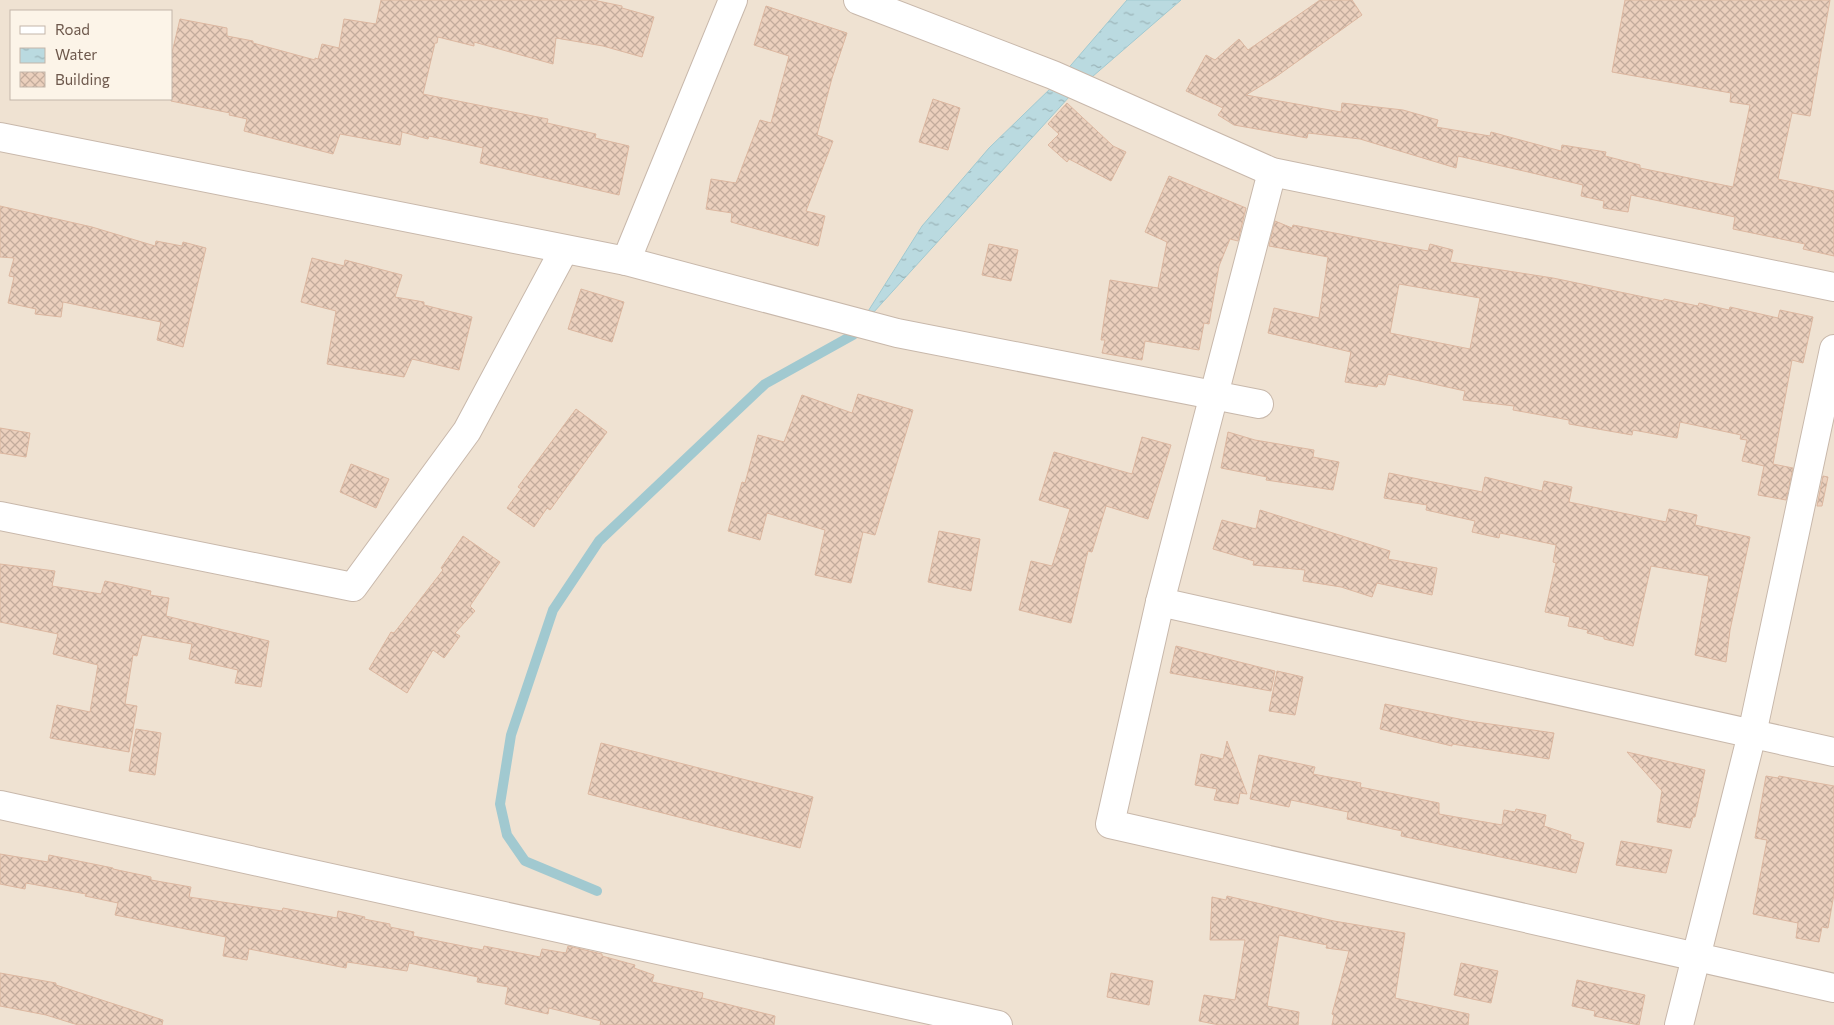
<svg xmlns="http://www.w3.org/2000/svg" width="1834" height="1025" font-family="Commissioner,sans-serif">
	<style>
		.residential { fill: #efe2d2; fill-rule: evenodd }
		.water { fill: url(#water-ripples); stroke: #a1c9d0 }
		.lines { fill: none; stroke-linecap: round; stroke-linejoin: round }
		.stream { stroke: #a1c9d0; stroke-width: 10 }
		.building { fill: url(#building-cross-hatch); stroke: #dcb7a0; fill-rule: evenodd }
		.minor-casing { stroke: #c8b8ab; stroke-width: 30 }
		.minor { stroke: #fff; stroke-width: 28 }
	</style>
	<defs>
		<pattern id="water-ripples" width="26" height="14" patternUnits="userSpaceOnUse" patternTransform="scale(1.25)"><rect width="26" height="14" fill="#badae0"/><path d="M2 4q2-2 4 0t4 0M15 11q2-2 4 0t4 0" fill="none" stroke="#9bb4b8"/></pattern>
		<pattern id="building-cross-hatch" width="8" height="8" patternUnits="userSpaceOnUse" patternTransform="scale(1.25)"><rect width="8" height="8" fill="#ebd0bd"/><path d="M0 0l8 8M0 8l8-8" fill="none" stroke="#c3ac9c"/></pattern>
	</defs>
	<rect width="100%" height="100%" fill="#f9f0e2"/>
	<path class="residential" d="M 0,0 L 1834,0 L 1834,1025 L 0,1025 ZM 11,11 L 171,11 L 171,99 L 11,99 Z"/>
	<path class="water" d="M 1127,0 L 1181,0 L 1070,96 L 853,335 L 922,226 L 989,148 L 1053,86 Z"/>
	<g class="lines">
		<path class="stream" d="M 597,891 L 525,861 L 507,835 L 500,804 L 511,735 L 553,610 L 599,541 L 765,384 L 853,335 L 860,326"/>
	</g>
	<g class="building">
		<path d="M 381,0 L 593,0 L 622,6 L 622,8 L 654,17 L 642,57 L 603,46 L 556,38 L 553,64 L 474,42 L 474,46 L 438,37 L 437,43 L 435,43 L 423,94 L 548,119 L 547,123 L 596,134 L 595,138 L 629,146 L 619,195 L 480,163 L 483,148 L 429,136 L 428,139 L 402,132 L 400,145 L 340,134 L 333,154 L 244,131 L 247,119 L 229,115 L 230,113 L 171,101 L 171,57 L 180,19 L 227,28 L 227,36 L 253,41 L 253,43 L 315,60 L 315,58 L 318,59 L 322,44 L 339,48 L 344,19 L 376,24 Z"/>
		<path d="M 1320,0 L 1352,0 L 1362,15 L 1277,76 L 1246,95 L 1341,112 L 1342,103 L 1403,110 L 1438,120 L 1436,127 L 1490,136 L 1491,132 L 1561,151 L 1562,145 L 1606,152 L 1605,156 L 1640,165 L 1640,168 L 1733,187 L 1750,105 L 1730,102 L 1731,93 L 1612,72 L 1625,0 L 1830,0 L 1810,116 L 1792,113 L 1778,179 L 1834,191 L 1834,256 L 1803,249 L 1805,244 L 1733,229 L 1735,217 L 1631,195 L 1628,212 L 1603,208 L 1604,201 L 1581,196 L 1583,185 L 1528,172 L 1458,156 L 1456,168 L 1360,139 L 1308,133 L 1307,138 L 1234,125 L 1218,115 L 1223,108 L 1186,91 L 1206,55 L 1215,60 L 1239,39 L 1248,50 Z"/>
		<path d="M 766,6 L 847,33 L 832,78 L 817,135 L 833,141 L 806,211 L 825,216 L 818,246 L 731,222 L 732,213 L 706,209 L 711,179 L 736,183 L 760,120 L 771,123 L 789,56 L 754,45 Z"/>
		<path d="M 933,99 L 960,108 L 948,150 L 919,142 Z"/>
		<path d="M 1067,103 L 1113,146 L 1126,152 L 1111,181 L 1069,159 L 1067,162 L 1048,145 L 1059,134 L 1048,124 Z"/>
		<path d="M 1169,176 L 1246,208 L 1238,241 L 1230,239 L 1219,266 L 1209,324 L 1204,323 L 1199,350 L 1145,341 L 1142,360 L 1102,353 L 1105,340 L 1101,340 L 1110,280 L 1158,288 L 1167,242 L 1145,232 Z"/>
		<path d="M 0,206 L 92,227 L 155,246 L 156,241 L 182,246 L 183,242 L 206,248 L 183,347 L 157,340 L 161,322 L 63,302 L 61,317 L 35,314 L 36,309 L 8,303 L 14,277 L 9,276 L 14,258 L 0,257 Z"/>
		<path d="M 1275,221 L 1292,228 L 1293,225 L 1428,251 L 1430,244 L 1453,250 L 1450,262 L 1553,278 L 1663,301 L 1664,299 L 1698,306 L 1699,303 L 1729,310 L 1730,307 L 1778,318 L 1780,310 L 1813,317 L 1803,363 L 1792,360 L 1773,464 L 1793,468 L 1786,500 L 1758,495 L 1764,466 L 1742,461 L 1747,440 L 1740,439 L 1741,435 L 1680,422 L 1677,438 L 1633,430 L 1632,435 L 1569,424 L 1569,420 L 1513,410 L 1514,406 L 1463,400 L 1465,391 L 1388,374 L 1385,385 L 1378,384 L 1377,387 L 1345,382 L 1351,352 L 1268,333 L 1274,308 L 1319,318 L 1328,257 L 1269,246 ZM 1399,284 L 1480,298 L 1470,349 L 1390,333 Z"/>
		<path d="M 989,244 L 1018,250 L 1011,281 L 982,275 Z"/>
		<path d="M 312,258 L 344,266 L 345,260 L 402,275 L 395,297 L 424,302 L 424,305 L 472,317 L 459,370 L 412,359 L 404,377 L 327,364 L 336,311 L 301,302 Z"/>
		<path d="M 581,289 L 624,302 L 612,342 L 568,329 Z"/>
		<path d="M 858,394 L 913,410 L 875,535 L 863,532 L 851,583 L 815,575 L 825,530 L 767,513 L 760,540 L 728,531 L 742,482 L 745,483 L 758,435 L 784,442 L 802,395 L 852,413 Z"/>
		<path d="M 576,409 L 607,432 L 550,510 L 547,508 L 534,527 L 507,508 L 521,489 L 518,487 Z"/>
		<path d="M 0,428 L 30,433 L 26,457 L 0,453 Z"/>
		<path d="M 1228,432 L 1255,440 L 1314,450 L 1313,457 L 1339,462 L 1333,490 L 1266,480 L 1267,477 L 1221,468 Z"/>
		<path d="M 1142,437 L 1171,445 L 1148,519 L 1106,506 L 1092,552 L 1088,551 L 1071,623 L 1019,610 L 1031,561 L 1052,566 L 1070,509 L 1039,500 L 1054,452 L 1132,474 Z"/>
		<path d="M 351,464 L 389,479 L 376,508 L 340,492 Z"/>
		<path d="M 1389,473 L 1482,492 L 1485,477 L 1542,491 L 1544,481 L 1572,487 L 1569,502 L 1666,522 L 1669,509 L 1697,515 L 1695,525 L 1750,537 L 1730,630 L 1726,662 L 1695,655 L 1709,576 L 1651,566 L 1633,646 L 1604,639 L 1604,637 L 1587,633 L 1588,630 L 1568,626 L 1570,617 L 1545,612 L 1556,563 L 1553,562 L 1556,545 L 1500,533 L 1499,538 L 1472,532 L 1475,521 L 1426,510 L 1427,505 L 1384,498 Z"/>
		<path d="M 1823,476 L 1828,477 L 1822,506 L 1817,506 Z"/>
		<path d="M 1260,510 L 1390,551 L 1388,559 L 1437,568 L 1432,595 L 1377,583 L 1372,597 L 1341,587 L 1303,581 L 1305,570 L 1253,565 L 1254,561 L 1213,549 L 1222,520 L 1256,529 Z"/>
		<path d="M 939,531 L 980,539 L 971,591 L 928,582 Z"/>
		<path d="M 463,536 L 500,562 L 470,606 L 475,611 L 455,633 L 460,636 L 444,658 L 433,650 L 407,693 L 369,669 L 391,632 L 394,633 L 443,570 L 441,568 Z"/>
		<path d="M 0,564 L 55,571 L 52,586 L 101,594 L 105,581 L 151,591 L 150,595 L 169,598 L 166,616 L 269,641 L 261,687 L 235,683 L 238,670 L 189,659 L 192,644 L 142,635 L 137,656 L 133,655 L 125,704 L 137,706 L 129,752 L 50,738 L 57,705 L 90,712 L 98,665 L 53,654 L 58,634 L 0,622 Z"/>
		<path d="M 1176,646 L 1275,671 L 1271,691 L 1170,673 Z"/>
		<path d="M 1277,671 L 1303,677 L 1295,715 L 1269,711 Z"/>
		<path d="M 1385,704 L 1469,721 L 1554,733 L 1549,759 L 1452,744 L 1452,746 L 1380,729 Z"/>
		<path d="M 136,729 L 161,733 L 155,775 L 129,771 Z"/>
		<path d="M 1227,741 L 1247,794 L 1240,793 L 1238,804 L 1214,800 L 1217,789 L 1195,785 L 1201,754 L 1223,759 Z"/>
		<path d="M 601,743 L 813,797 L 800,848 L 588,794 Z"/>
		<path d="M 1627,752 L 1705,770 L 1695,817 L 1693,817 L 1690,828 L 1657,822 L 1662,791 Z"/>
		<path d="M 1259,755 L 1315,767 L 1313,774 L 1361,783 L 1360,787 L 1439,803 L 1439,814 L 1502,825 L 1504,810 L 1515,812 L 1516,809 L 1546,815 L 1544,826 L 1571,835 L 1570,839 L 1584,843 L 1576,873 L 1401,836 L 1402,831 L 1347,819 L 1348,812 L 1291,800 L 1289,807 L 1250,799 Z"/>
		<path d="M 1766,776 L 1778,778 L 1779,776 L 1834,786 L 1834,894 L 1828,928 L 1822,927 L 1819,942 L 1796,938 L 1798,923 L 1753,914 L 1767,840 L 1755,838 Z"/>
		<path d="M 1621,841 L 1672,850 L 1666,873 L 1616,865 Z"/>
		<path d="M 0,854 L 48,862 L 49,855 L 113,868 L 113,869 L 151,877 L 151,880 L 191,887 L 189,897 L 282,911 L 283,908 L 337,918 L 338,911 L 365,917 L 364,919 L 390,924 L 390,927 L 414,932 L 413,936 L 483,950 L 484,946 L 540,957 L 542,949 L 566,953 L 568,946 L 602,954 L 602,956 L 635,965 L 634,968 L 654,975 L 652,982 L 703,993 L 702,998 L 775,1016 L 774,1025 L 600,1025 L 601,1021 L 549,1008 L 548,1014 L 505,1004 L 508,987 L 477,982 L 478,977 L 409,963 L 407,971 L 347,962 L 346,968 L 249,949 L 247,960 L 223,956 L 226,937 L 115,915 L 118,903 L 85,896 L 86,894 L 26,883 L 25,889 L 0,884 Z"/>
		<path d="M 1227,896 L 1334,921 L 1405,933 L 1395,998 L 1469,1014 L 1468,1025 L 1332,1025 L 1334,1015 L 1332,1014 L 1349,951 L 1326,948 L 1327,945 L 1279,935 L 1267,1006 L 1299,1012 L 1298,1025 L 1219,1025 L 1199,1021 L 1204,995 L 1235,1000 L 1245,940 L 1210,940 L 1212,897 L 1226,900 Z"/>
		<path d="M 1461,963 L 1498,971 L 1491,1003 L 1454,995 Z"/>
		<path d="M 0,973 L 56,983 L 56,985 L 163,1020 L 162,1025 L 78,1025 L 46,1015 L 0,1006 Z"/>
		<path d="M 1111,973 L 1153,981 L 1149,1005 L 1107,997 Z"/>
		<path d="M 1577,980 L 1645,995 L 1639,1025 L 1594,1016 L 1595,1011 L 1572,1006 Z"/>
	</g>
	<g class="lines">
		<defs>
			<g id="minor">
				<path d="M 858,0 L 1053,75 L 1272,172 L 1834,287"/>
				<path d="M 0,137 L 626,261 L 897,333 L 1259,404"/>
				<path d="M 1272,172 L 1160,602 L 1110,824 L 1834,988"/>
				<path d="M 626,261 L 733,0"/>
				<path d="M 0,516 L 353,587 L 467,431 L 564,250"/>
				<path d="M 1160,602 L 1834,752"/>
				<path d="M 0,805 L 998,1025"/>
				<path d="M 1679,1025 L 1752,734 L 1834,349"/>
			</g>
		</defs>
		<use href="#minor" class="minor-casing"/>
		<use href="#minor" class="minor"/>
	</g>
	<rect x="10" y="10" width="162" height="90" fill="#fcf4e8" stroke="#c3b6aa"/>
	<rect x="20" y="26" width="25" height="8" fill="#ffffff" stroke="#c3b6aa"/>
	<text x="55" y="35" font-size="15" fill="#6d584c">Road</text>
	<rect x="20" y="48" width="25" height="15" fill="url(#water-ripples)" stroke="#c3b6aa"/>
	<text x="55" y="60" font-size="15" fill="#6d584c">Water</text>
	<rect x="20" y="72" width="25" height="15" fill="url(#building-cross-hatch)" stroke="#c3b6aa"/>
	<text x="55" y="85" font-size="15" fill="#6d584c">Building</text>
</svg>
